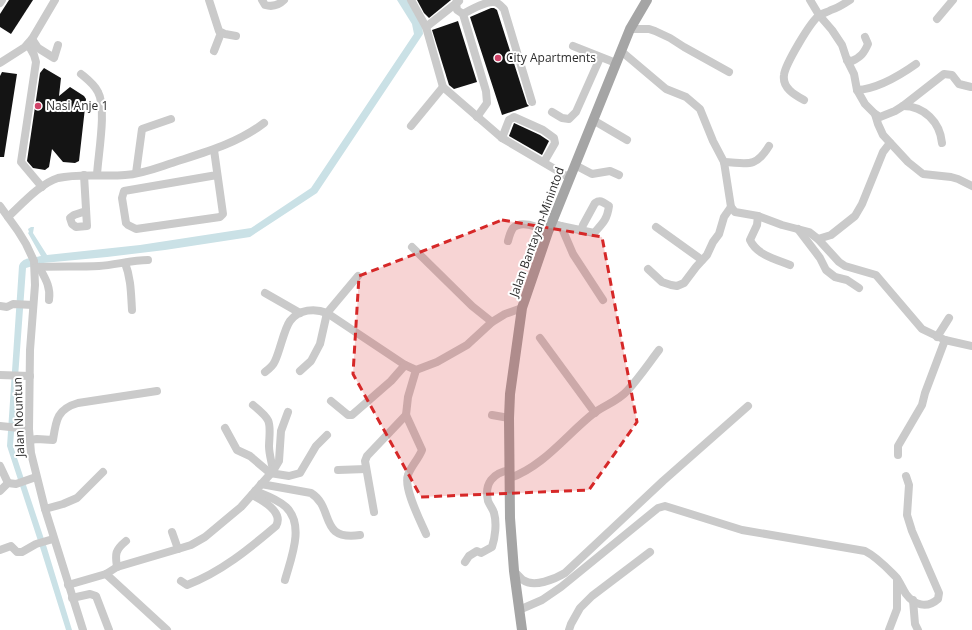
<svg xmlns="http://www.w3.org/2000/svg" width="972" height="630" font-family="'Open Sans',sans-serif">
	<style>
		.water { fill: #cae1e6 }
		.building { fill: #141414 }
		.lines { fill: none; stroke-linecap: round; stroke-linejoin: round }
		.minor { stroke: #cacaca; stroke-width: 8 }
		.major { stroke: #a5a5a5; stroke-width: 10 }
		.marked { fill: #d62828; fill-opacity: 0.2; stroke: #d62828; stroke-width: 3; stroke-dasharray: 8 5; stroke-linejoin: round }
		.poi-dot { fill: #d04368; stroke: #fff; stroke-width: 1.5 }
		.labels { text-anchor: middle; stroke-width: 4; stroke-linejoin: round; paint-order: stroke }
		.poi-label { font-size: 12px; fill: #2d2d2d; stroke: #fff; text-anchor: start }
		.street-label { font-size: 12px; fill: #2d2d2d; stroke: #fff }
	</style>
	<rect width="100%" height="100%" fill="#fff"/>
	<path class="water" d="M 397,0 L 407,0 L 422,23 L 423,34 L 317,193 L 250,237 L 165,250 L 107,257 L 43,263 L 26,268 L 13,446 L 46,545 L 72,630 L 66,630 L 40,547 L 7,446 L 19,266 C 22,257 33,258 41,256 L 28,233 L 29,232 L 28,229 L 31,227 L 34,227 L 33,233 L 47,255 L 140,245 L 251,228 L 311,188 L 414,34 L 412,24 Z"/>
	<g class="building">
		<path d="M 9,0 L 33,0 L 11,34 L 0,27 L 0,14 Z"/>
		<path d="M 417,0 L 451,0 L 429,18 L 424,13 Z"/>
		<path d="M 491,8 L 494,8 L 497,10 L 527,104 L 529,106 L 502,115 L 470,17 Z"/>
		<path d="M 458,21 L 477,82 L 454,89 L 449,85 L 432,30 Z"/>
		<path d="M 44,68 L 61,78 L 59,96 L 70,87 L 84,96 L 86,99 L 79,161 L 75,163 L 63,162 L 52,149 L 49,167 L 45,170 L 33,168 L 27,161 L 40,73 Z"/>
		<path d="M 2,72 L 17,74 L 4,157 L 0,157 L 0,76 Z"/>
		<path d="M 514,123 L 540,135 L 549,141 L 542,155 L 509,136 Z"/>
	</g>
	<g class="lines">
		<g class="minor">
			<path d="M 209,0 L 219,31 L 225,34 L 236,36"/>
			<path d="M 262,0 L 265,5 C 272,7 279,5 284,0"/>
			<path d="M 411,0 L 426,27 L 443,87 L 502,138 L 570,178"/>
			<path d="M 810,0 L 819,15 L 832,30 L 842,45 L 847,60 L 854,74 L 857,90 L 865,104 L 875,114 L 878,124 L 883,135 L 908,162 L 923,174 L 951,177 L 958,179 L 972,186"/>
			<path d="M 0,3 L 2,0"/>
			<path d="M 456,3 L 457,10 L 463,14 L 486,91 L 487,103 L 477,117"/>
			<path d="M 463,14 C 470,10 486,1 494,2 C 498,2 501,6 504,9 L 532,102"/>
			<path d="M 937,19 L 953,0"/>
			<path d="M 426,27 L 459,1"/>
			<path d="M 630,29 L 649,29 L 655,31 L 670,38 L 684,47 L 729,72"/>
			<path d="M 32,39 L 38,48 L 54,58 L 58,45"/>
			<path d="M 28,44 L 34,55 L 36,62 L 21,162 L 42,187"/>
			<path d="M 573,46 L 616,63"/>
			<path d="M 214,51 L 221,33"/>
			<path d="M 621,51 L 666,89 L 686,97 L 700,109 L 713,141 L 724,162 L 731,207 L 735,212 L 758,216 L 782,225 L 809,232 L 818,239 L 839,262 L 845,266 L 876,275 L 922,329 L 945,340 L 972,346"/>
			<path d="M 847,60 L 852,61 C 861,57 864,53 868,44 L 865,37"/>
			<path d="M 0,63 L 25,47 L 32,39 L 55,0"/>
			<path d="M 81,74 C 87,79 94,84 98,92 C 107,108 98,155 97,175"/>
			<path d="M 857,90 C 878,89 899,76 916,64"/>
			<path d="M 804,100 C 795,95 782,88 784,75 C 785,65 811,20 820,15 C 823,13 828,12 831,10 C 838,8 844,4 850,0"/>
			<path d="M 903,106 C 924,106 940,122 942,143"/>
			<path d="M 552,112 L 562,118 L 569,119 L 576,112 L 600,58"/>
			<path d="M 875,114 L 880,117 L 895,111 L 903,106 L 944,74 L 952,75 L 959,84 L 971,87"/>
			<path d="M 593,120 L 627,140"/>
			<path d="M 411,126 L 443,87"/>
			<path d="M 502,138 L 509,120 L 514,117 L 543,130 L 554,138 L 555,143 L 544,162"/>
			<path d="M 214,150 L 223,214 L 220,217 L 136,229 L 128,225 L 126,223 L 122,198 L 124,191 L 217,175"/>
			<path d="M 724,162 C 747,163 755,169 769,146"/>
			<path d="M 575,165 L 592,174 L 610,171 L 619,175"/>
			<path d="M 136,173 L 142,129 L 171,119"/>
			<path d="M 84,175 L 87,226 L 76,227 L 72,224 L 70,218 L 74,215 L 86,211"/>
			<path d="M 0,206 L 18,231 L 26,244 L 34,261 L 35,285 L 30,350 L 29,429 L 31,453 L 45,509 L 83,630"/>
			<path d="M 758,216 L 757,225 L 750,240 C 757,255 775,259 790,265"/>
			<path d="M 8,217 C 21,205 41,183 58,178 C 80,173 103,177 125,175 C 143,174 159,167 175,162 C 206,152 238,143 264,123"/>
			<path d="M 558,225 L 561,226 L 573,254 L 603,300"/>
			<path d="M 561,226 L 594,233 C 603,223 607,220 609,206 C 604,203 601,199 595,203 L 583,225 L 581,231"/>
			<path d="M 656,227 L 702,260"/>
			<path d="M 798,229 L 820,258 L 826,270 L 835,277 L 847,280 L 859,288"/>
			<path d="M 818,239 L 831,235 L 855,216 L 862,204 L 883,152 L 890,143"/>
			<path d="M 508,241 C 509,237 511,231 513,228 C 522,219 539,228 548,232"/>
			<path d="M 412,247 L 472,306 L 492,322"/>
			<path d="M 125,263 C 131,278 131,294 132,310"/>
			<path d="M 39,267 C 45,278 51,287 49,300"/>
			<path d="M 35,268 L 39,267 C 59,266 79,267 99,266 C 115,265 132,260 148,260"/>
			<path d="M 648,269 L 662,282 L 671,285 L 677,286 L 684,283 L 696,267 L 707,255 L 713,242 L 719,234 L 724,217 L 731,207"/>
			<path d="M 265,293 L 300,313"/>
			<path d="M 0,306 L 7,307 L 13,304 L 33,305"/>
			<path d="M 937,337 L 949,318"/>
			<path d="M 540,338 L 595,413"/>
			<path d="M 416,370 L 408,397 L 406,415 L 422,450 C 418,460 411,466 408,475 C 403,488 421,522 426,534"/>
			<path d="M 300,371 L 311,361 L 320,344 L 327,313 L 358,276"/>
			<path d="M 265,372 C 269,369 273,366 275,361 C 280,351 284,329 290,321 C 299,309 315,308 327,313 L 405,365 L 416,370 L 437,362 L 467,345 L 492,322 L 505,314 L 522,308"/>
			<path d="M 0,375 L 30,376"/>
			<path d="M 331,401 L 348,415 L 352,415 L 391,381 L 405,365"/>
			<path d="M 253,405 C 273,421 270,422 269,446 C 269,454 272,463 273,471"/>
			<path d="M 492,415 L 509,418"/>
			<path d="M 0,426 L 29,429"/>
			<path d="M 225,428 L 237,450 L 250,456 L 270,473 L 289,476 L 300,473 L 316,446 L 327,435"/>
			<path d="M 30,440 L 37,439 L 53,440 C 56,420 57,409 78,403 L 157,391"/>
			<path d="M 898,455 L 898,446 L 922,405 L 925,393 L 945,340"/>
			<path d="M 0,466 L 8,483"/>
			<path d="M 338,470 L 366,469"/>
			<path d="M 510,478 C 544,466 567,434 594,413 C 605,405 618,401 627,391 C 639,378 649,363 659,350"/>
			<path d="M 261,484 L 311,493 C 335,508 318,541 360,535"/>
			<path d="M 0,491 L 8,483 L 16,484 L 36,477"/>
			<path d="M 255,491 C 265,495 277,499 286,507 C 305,525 291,558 285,580"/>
			<path d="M 45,509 L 63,504 L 77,498 L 103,472"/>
			<path d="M 374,512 L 365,461 L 367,456 L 406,415"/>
			<path d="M 172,532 L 178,549"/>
			<path d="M 0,550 L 11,546 L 17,552 L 22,552 L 36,544 L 53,539"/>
			<path d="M 465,562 L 469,556 L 477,551 L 481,553 L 492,547 C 495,538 497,523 494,513 C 493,509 490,506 488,501 C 484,483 493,473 510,470"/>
			<path d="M 117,567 C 115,554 115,550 126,541"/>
			<path d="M 514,571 C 517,574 520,578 523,580 C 534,588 555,579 565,573 L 663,481 L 748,406"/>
			<path d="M 106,574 L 167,630"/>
			<path d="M 181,581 L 187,585 C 221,572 249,549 276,526 C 284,512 262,500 252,495"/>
			<path d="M 68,585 L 106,574 L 117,567 L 178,549 L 191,545 L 205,537 L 241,507 L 273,471 L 279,461 L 281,431 L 288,412"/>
			<path d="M 72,598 L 90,594 L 96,596 L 109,630"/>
			<path d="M 913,600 L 915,624 L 918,630"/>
			<path d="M 519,610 L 542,600 L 561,587 L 658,508 L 665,506 L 742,530 L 865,551 C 877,557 887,568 896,577 C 900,582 902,588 906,594 C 914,605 927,609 938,599 L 939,593 L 912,531 L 907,515 L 909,485 L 906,476"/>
			<path d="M 569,630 L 571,624 L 580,608 L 592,596 L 650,552"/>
			<path d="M 889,630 L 897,609 L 897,579"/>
		</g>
		<path class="major" d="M 522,630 L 514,571 L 510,518 L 509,418 L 510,394 L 522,308 L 548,232 L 630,29 L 647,0"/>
	</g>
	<path class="marked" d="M 502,220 L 602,237 L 637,422 L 589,490 L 421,497 L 353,374 L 359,276 Z"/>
	<g class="poi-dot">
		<circle cx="498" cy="58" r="4"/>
		<circle cx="38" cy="106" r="4"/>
	</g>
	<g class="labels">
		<g class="poi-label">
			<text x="506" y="62">City Apartments</text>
			<text x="46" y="110">Nasi Anje 1</text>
		</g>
		<g class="street-label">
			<text transform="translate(537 232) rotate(-70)" y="4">Jalan Bantayan-Minintod</text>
			<text transform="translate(19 417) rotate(-92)" y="4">Jalan Nountun</text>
		</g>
	</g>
</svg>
